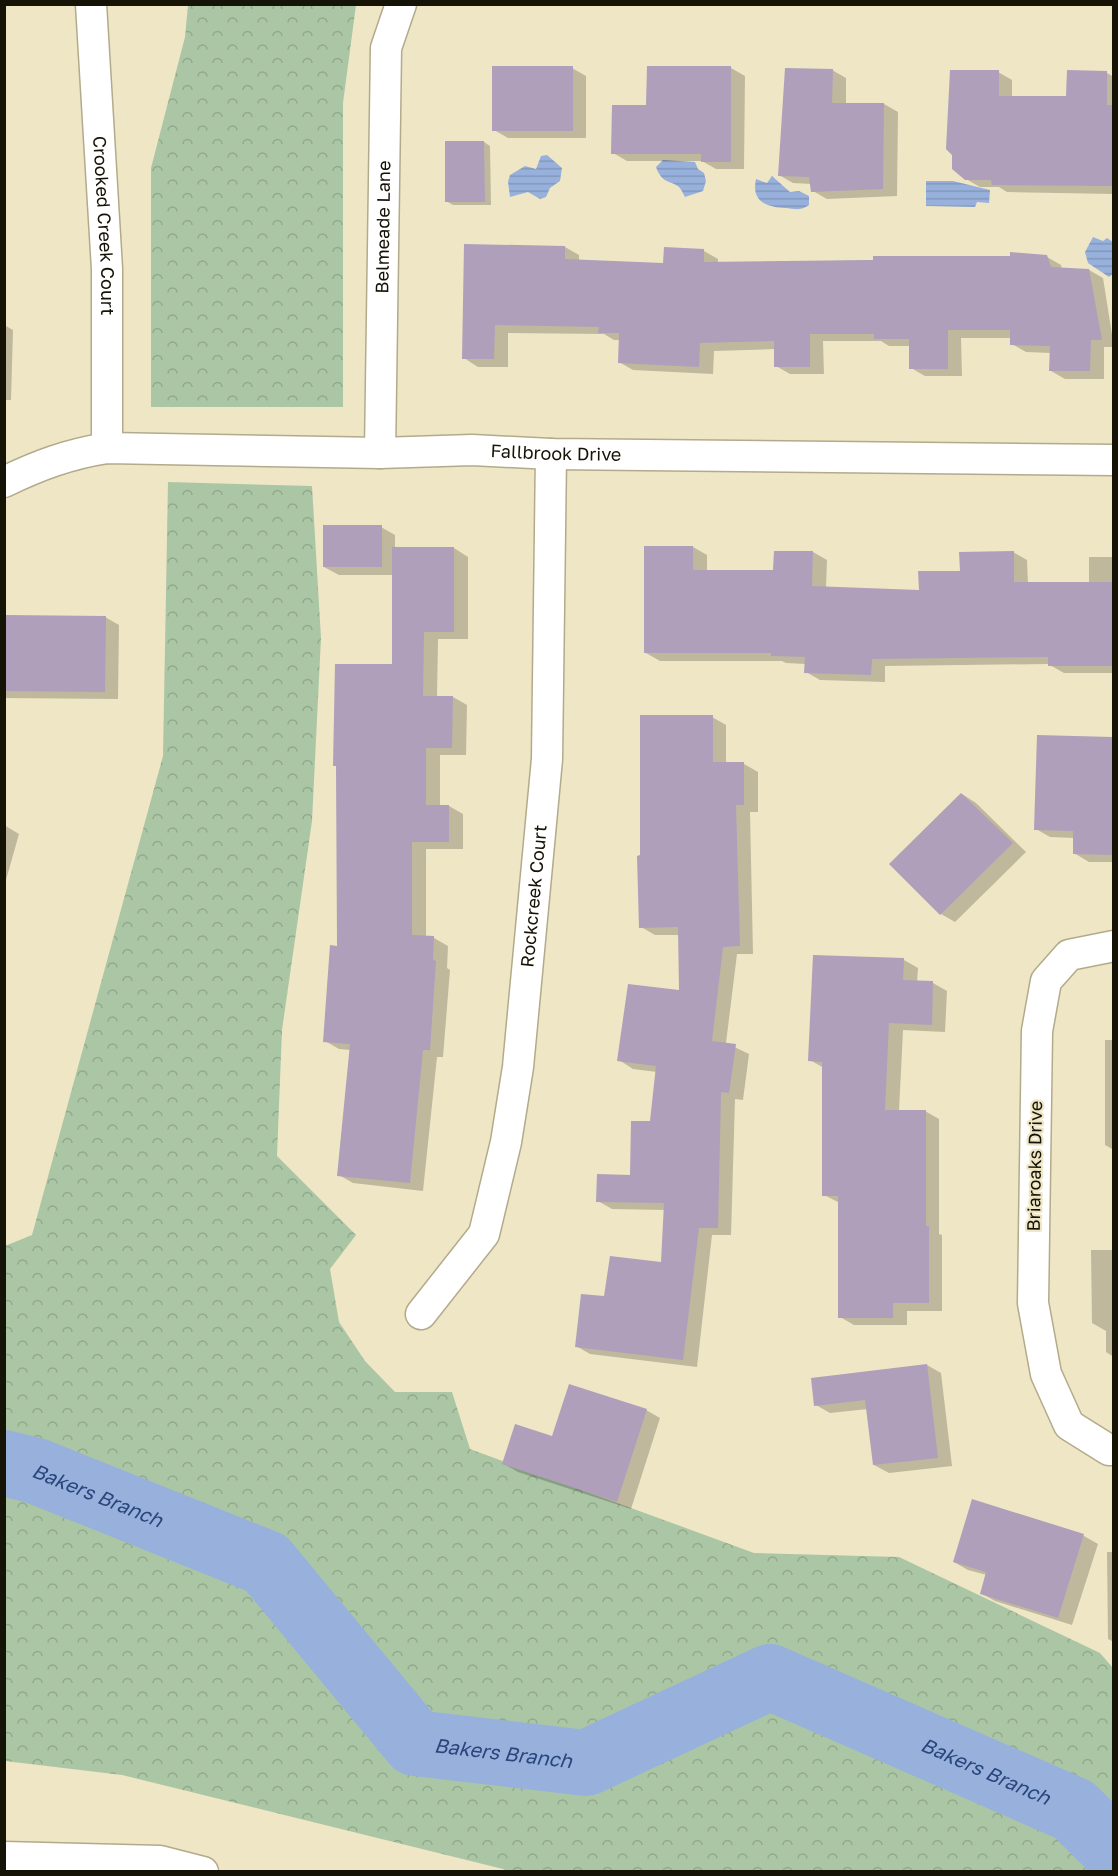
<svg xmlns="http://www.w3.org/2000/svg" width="1118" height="1876" font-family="'Golos Text',sans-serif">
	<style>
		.forest { fill: url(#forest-crowns) }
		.water { fill: url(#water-rules) }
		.shadow { fill: #0003 }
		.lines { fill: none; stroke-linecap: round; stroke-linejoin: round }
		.river { stroke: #98b1dc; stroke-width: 66 }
		.building { fill: #af9fbb }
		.minor-casing { stroke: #b3aa8b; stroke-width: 33 }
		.minor { stroke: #fff; stroke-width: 30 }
		.labels { text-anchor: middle; stroke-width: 4.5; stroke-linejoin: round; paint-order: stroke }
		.street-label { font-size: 18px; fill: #151206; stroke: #efe6c5 }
		.water-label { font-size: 20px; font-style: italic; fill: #29467d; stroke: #efe6c5 }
	</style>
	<defs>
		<pattern id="forest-crowns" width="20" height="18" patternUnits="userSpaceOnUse" patternTransform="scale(1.5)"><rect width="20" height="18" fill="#abc6a4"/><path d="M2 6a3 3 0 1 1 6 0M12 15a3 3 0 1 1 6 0" fill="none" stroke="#92a98c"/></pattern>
		<pattern id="water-rules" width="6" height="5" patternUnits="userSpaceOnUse" patternTransform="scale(1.5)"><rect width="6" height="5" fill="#98b1dc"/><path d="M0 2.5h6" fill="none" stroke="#8297bb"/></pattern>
	</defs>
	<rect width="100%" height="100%" fill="#efe6c5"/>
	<g class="forest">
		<path d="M 188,5 L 356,5 L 343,103 L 343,407 L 151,407 L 151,168 L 185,37 Z"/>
		<path d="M 168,482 L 312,486 L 321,638 L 312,821 L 282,1030 L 277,1156 L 356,1235 L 330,1269 L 339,1322 L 365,1361 L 395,1392 L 452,1392 L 470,1449 L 754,1553 L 899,1557 L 1100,1653 L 1113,1668 L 1113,1871 L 507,1871 L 503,1869 L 122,1775 L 5,1761 L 5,1246 L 32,1235 L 163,756 Z"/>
	</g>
	<g class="water">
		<path d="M 547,155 L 562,168 L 560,181 L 550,188 L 546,197 L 540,199 L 528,192 L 510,197 L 508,182 L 510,175 L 525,166 L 536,169 L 541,156 Z"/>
		<path d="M 663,160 L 695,162 L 698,169 L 704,173 L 706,181 L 703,191 L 685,197 C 683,194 682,190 679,187 C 670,180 662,184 656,167 Z"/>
		<path d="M 772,176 L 790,192 L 799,191 L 809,196 L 809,205 C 801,211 795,209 785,208 C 766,207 751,201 756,179 L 767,183 Z"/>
		<path d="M 926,181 L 953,181 L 990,190 L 989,203 L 977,202 L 975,207 L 926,206 Z"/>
		<path d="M 1093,237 L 1103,241 L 1107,238 L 1113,242 L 1113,274 L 1109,277 L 1088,263 L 1085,252 Z"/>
	</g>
	<g class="shadow">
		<path d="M 572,68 L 586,76 L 586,138 L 508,138 L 494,130 Z"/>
		<path d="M 731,68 L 745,76 L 744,169 L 716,169 L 702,161 L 627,161 L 613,153 Z"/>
		<path d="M 832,70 L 846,78 L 846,104 L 884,104 L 898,112 L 897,196 L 827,199 L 813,191 L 812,184 L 793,183 L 779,175 Z"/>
		<path d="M 998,72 L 1012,80 L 1012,97 L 1068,97 L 1107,73 L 1114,77 L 1114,194 L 1007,192 L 999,187 L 980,187 L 966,179 Z"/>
		<path d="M 484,142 L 490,146 L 491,205 L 453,205 L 446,201 Z"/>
		<path d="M 565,247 L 579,255 L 579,261 L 665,264 L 704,251 L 718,259 L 718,263 L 1047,257 L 1061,265 L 1062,269 L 1089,270 L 1103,278 L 1114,347 L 1104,347 L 1104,379 L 1065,379 L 1051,371 L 1051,353 L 1026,352 L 1012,344 L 1012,338 L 961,338 L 962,376 L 925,376 L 911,368 L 910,346 L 889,346 L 881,341 L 823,341 L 824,374 L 790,374 L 776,366 L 776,349 L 714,351 L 713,374 L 633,370 L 619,362 L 620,340 L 614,340 L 604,334 L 508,333 L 508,367 L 478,367 L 464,358 Z"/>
		<path d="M 4,325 L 13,330 L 11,400 L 4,400 Z"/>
		<path d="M 381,527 L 395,535 L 395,548 L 454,548 L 468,557 L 468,639 L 438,639 L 437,697 L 453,697 L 467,705 L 466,755 L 440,755 L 440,806 L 449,806 L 463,814 L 463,849 L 426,849 L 426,937 L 434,938 L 448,946 L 447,968 L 450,970 L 443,1057 L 437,1057 L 423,1191 L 353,1183 L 339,1175 L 351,1050 L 339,1049 L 325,1041 L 338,947 L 394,666 L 394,575 L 339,575 L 324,567 Z"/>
		<path d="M 693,547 L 707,555 L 707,571 L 775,571 L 813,552 L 827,560 L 826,588 L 920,591 L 1013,552 L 1027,560 L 1028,584 L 1089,584 L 1089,557 L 1114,557 L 1114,673 L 1064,673 L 1048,664 L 885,666 L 885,682 L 820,680 L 806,672 L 806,664 L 786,663 L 782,661 L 660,661 L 646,653 Z"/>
		<path d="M 4,617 L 105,617 L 119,625 L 118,699 L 4,698 Z"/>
		<path d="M 712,717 L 726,725 L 726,764 L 744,764 L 758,772 L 758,812 L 750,812 L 753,954 L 737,954 L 726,1043 L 749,1054 L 743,1100 L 735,1099 L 731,1235 L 712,1235 L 697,1367 L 590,1354 L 576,1346 L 606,1298 L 663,1264 L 665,1210 L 612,1209 L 598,1201 L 631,1177 L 651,1123 L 657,1072 L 633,1069 L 619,1060 L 681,992 L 680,935 L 655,935 L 641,927 L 642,857 Z"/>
		<path d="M 1039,736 L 1114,739 L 1114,862 L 1089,862 L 1074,853 L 1075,838 L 1050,837 L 1036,829 Z"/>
		<path d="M 962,794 L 976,803 L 1026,852 L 955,922 L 941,914 Z"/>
		<path d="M 4,825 L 19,834 L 4,887 Z"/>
		<path d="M 904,960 L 918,968 L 917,982 L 933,983 L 947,991 L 945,1032 L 903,1030 L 899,1111 L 925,1111 L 939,1119 L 939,1234 L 942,1235 L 942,1311 L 907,1311 L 907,1325 L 854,1325 L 840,1317 L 840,1203 L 824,1195 L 824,1068 L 810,1060 Z"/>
		<path d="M 1105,1040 L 1114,1040 L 1114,1150 L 1105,1145 Z"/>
		<path d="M 1091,1250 L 1114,1250 L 1114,1357 L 1106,1352 L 1106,1331 L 1092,1323 Z"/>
		<path d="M 927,1365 L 941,1373 L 952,1466 L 889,1473 L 874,1465 L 868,1409 L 830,1413 L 816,1405 Z"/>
		<path d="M 646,1410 L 660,1418 L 631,1509 L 518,1472 L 504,1464 L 553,1438 Z"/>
		<path d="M 973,1501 L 1084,1536 L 1098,1544 L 1072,1625 L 995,1601 L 981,1593 L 987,1575 L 968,1570 L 954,1562 Z"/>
		<path d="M 1107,1552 L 1114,1552 L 1114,1642 L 1108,1639 Z"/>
	</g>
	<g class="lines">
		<path class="river" id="s1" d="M 4,1463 L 36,1471 L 266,1563 L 415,1743 L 586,1763 L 770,1677 L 1074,1810 L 1114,1850"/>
	</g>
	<g class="building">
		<rect x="492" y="66" width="81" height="65"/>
		<path d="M 647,66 L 731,66 L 731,162 L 701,162 L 701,154 L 611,154 L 612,105 L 646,105 Z"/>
		<path d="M 785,68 L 833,69 L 832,103 L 884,103 L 883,189 L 811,192 L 809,177 L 778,176 Z"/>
		<path d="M 950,70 L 999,70 L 999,96 L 1066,96 L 1067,70 L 1107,71 L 1107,105 L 1113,105 L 1113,186 L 992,185 L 991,180 L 965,180 L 952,169 L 952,155 L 946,149 Z"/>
		<path d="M 445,141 L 484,141 L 485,202 L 445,202 Z"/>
		<path d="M 464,244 L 565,246 L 565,259 L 663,263 L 664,247 L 704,249 L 704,262 L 873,260 L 873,256 L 1010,256 L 1010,252 L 1047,255 L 1051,267 L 1089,269 L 1102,340 L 1091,340 L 1090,371 L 1049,371 L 1050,346 L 1010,345 L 1010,330 L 948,330 L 948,369 L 909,369 L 909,339 L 874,339 L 874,334 L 810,334 L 810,367 L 774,367 L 774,341 L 700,343 L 699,367 L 618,363 L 619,333 L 598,333 L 599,327 L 495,325 L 494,359 L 462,359 Z"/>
		<rect x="323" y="525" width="59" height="42"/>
		<path d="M 644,546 L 693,546 L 693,570 L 773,570 L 774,551 L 813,551 L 812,586 L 919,590 L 918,571 L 960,571 L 959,552 L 1014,551 L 1014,582 L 1113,582 L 1113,666 L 1048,666 L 1048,657 L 872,659 L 871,675 L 804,673 L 805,657 L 771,656 L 771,653 L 644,653 Z"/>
		<path d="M 392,547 L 454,547 L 454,632 L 424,632 L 423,696 L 453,696 L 452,748 L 426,748 L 426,805 L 449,805 L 449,842 L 412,842 L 412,935 L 434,936 L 433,960 L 436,961 L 430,1050 L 423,1050 L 410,1183 L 337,1176 L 350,1044 L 323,1042 L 330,945 L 337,946 L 336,766 L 333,766 L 335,664 L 392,664 Z"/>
		<path d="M 4,615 L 106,616 L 105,692 L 4,691 Z"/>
		<path d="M 640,715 L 713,715 L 713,762 L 744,762 L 744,805 L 736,805 L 740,946 L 723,947 L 712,1041 L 736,1044 L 729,1093 L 721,1092 L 718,1228 L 699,1228 L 683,1360 L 575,1347 L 581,1294 L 604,1296 L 610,1256 L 661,1262 L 664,1203 L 596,1202 L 597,1174 L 630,1175 L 631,1121 L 650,1121 L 656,1066 L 617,1061 L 628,984 L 679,990 L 678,927 L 639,928 L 637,856 L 640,855 Z"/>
		<path d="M 1037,735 L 1113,737 L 1113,855 L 1073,854 L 1073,831 L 1034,830 Z"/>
		<path d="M 961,793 L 1013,843 L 940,915 L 889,864 Z"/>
		<path d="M 813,955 L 904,958 L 903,980 L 933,981 L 932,1025 L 889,1023 L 885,1110 L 926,1110 L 926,1226 L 929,1226 L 929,1303 L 893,1303 L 893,1318 L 838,1318 L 838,1196 L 822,1196 L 822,1062 L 808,1061 Z"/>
		<path d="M 927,1364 L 938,1458 L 873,1465 L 865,1400 L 814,1406 L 811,1378 Z"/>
		<path d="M 569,1384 L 647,1409 L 617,1502 L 502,1464 L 515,1424 L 552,1436 Z"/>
		<path d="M 972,1499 L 1084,1534 L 1058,1618 L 980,1594 L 986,1572 L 953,1562 Z"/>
	</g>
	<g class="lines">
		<defs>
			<g id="minor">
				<path id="s2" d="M 91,4 L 107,269 L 107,448"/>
				<path id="s3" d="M 380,453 L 386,48 L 401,4"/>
				<path id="s4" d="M 4,482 C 39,465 69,454 107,448 L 380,453 L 472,450 L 551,454 L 1114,460"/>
				<path d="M 1114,946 L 1069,955 L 1046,981 L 1037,1031 L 1033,1303 L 1046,1374 L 1069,1425 L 1109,1450 L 1114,1450"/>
				<path id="s5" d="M 421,1314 L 484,1234 L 506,1142 L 518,1067 L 547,759 L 551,454"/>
				<path d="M 4,1857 L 160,1861 L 203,1872"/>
			</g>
		</defs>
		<use href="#minor" class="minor-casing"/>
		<use href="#minor" class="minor"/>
	</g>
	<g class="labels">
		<g class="street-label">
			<text dy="6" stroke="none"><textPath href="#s2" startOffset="222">Crooked Creek Court</textPath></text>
			<text dy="6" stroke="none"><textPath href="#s3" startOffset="226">Belmeade Lane</textPath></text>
			<text dy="6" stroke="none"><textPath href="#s4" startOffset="558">Fallbrook Drive</textPath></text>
			<text dy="6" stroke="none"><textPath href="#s5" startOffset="444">Rockcreek Court</textPath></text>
			<text transform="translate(1035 1166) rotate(-89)" y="6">Briaroaks Drive</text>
		</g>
		<g class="water-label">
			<text dy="7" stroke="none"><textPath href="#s1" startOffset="99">Bakers Branch</textPath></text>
			<text dy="7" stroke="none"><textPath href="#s1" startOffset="603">Bakers Branch</textPath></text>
			<text dy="7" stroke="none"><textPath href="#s1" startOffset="1125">Bakers Branch</textPath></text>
		</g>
	</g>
	<rect width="1118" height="1876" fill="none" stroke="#151206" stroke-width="12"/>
</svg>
